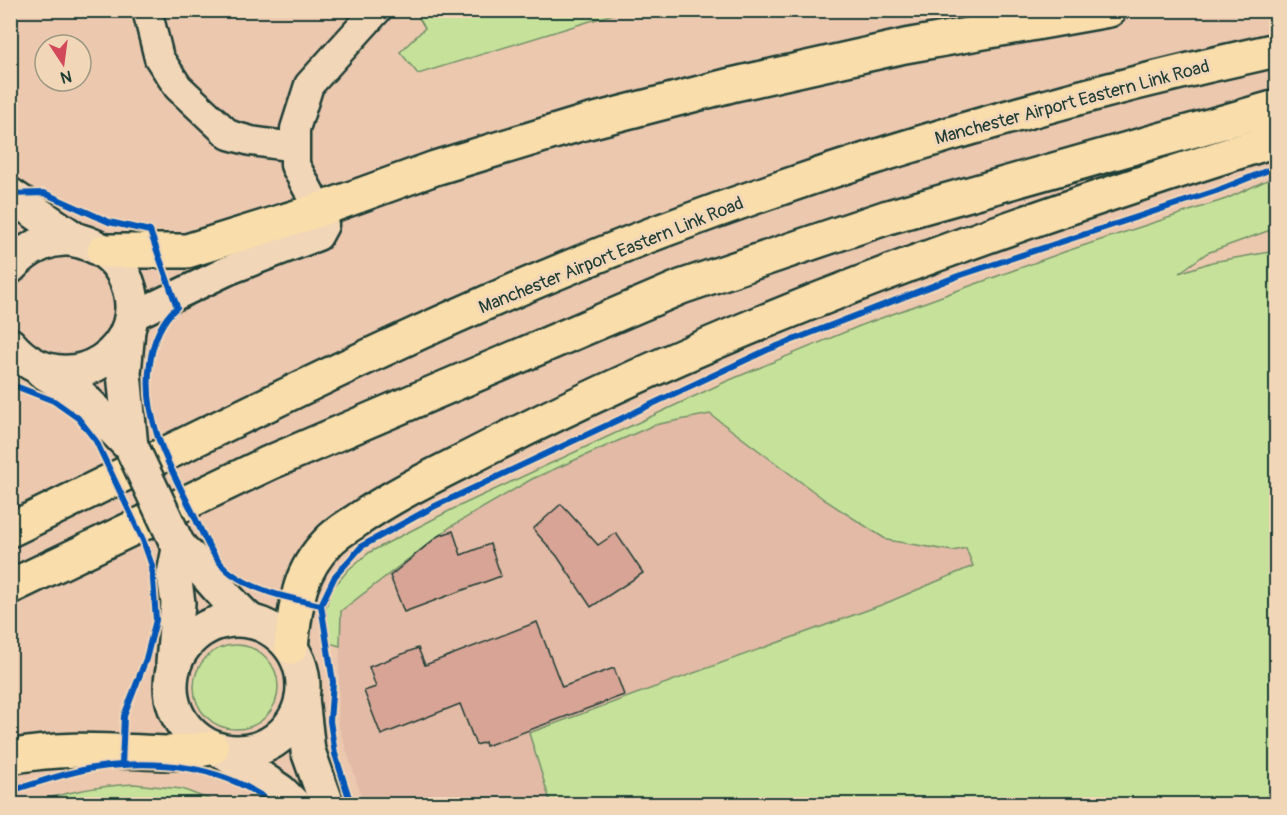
<svg xmlns="http://www.w3.org/2000/svg" width="1287" height="815" font-family="Pangolin,sans-serif">
	<style>
		.built { fill: #e2baa6 }
		.green { fill: #c6e29a; stroke: #729067; stroke-width: 1.5 }
		.building { fill: #d8a496; stroke: #1f3d34; stroke-width: 1.5 }
		.lines { fill: none; stroke-linecap: round; stroke-linejoin: round }
		.minor-casing { stroke: #1f3d34; stroke-width: 33 }
		.secondary-casing { stroke: #1f3d34; stroke-width: 38 }
		.trunk-casing { stroke: #1f3d34; stroke-width: 38 }
		.minor { stroke: #f1d6b8; stroke-width: 28 }
		.secondary { stroke: #f1d6b8; stroke-width: 33 }
		.trunk { stroke: #f9ddab; stroke-width: 33 }
		.secondary-bridge-casing { stroke: #1f3d34; stroke-width: 38; stroke-linecap: butt }
		.secondary-bridge { stroke: #f1d6b8; stroke-width: 33 }
		.cycleway-casing { stroke: #f1d6b8; stroke-width: 10 }
		.cycleway { stroke: #0057b8; stroke-width: 6 }
		.labels { text-anchor: middle; stroke-width: 6; stroke-linejoin: round; paint-order: stroke }
		.street-label { font-size: 18px; fill: #1f3d34; stroke: #f1d6b8 }
	</style>
	<rect width="100%" height="100%" fill="#ecc8af"/>
	<filter id="ink" filterUnits="userSpaceOnUse"><feTurbulence type="fractalNoise" baseFrequency=".0167" numOctaves="2"/><feDisplacementMap in="SourceGraphic" scale="12" xChannelSelector="R" yChannelSelector="G"/><feConvolveMatrix kernelMatrix="1 2 1 2 8 2 1 2 1" color-interpolation-filters="sRGB"/></filter>
	<g filter="url(#ink)">
		<path class="built" d="M 710,414 L 825,500 L 887,540 L 953,551 L 966,548 L 973,566 L 884,604 L 530,733 L 551,804 L 364,804 L 338,724 L 341,611 L 450,527 L 532,479 L 654,425 Z"/>
		<g class="green">
			<path d="M 415,11 L 415,10 L 623,11 L 418,74 L 400,52 L 425,28 Z"/>
			<path d="M 1276,176 L 1276,228 L 1207,253 L 1179,273 L 1212,262 L 1276,251 L 1276,804 L 551,804 L 529,733 L 884,604 L 973,566 L 966,548 L 953,551 L 887,540 L 825,500 L 710,414 L 654,425 L 532,479 L 450,527 L 341,611 L 340,646 L 329,643 L 326,607 L 332,589 L 349,569 L 370,552 L 451,510 L 725,382 L 862,325 L 1067,251 L 1226,199 Z"/>
			<circle cx="236" cy="687" r="42"/>
			<path d="M 134,784 L 182,789 L 221,804 L 32,804 C 66,791 99,786 134,784 Z"/>
		</g>
		<g class="building">
			<path d="M 561,504 L 598,545 L 616,533 L 643,573 L 591,607 L 557,556 L 533,529 Z"/>
			<path d="M 453,531 L 461,555 L 490,544 L 501,576 L 404,612 L 390,576 L 438,536 Z"/>
			<path d="M 537,622 L 562,687 L 614,668 L 624,695 L 486,746 L 485,742 L 476,745 L 460,704 L 381,735 L 364,691 L 376,687 L 369,667 L 418,648 L 425,665 Z"/>
		</g>
		<g class="lines">
			<defs>
				<g id="minor">
					<path d="M 147,10 L 159,58 L 178,87 L 229,135 L 251,141 L 294,147"/>
					<path d="M 131,317 L 229,270 L 318,236 L 324,225 L 319,210 L 295,165 L 295,129 L 309,85 L 377,10"/>
				</g>
				<g id="secondary">
					<path d="M 10,195 L 76,240"/>
					<path d="M 10,267 C 28,247 53,234 80,241 C 98,246 114,256 123,273 C 162,347 65,410 10,345"/>
					<path d="M 128,330 L 124,373 L 131,447"/>
					<path d="M 42,371 L 77,392 L 132,448"/>
					<path d="M 175,539 C 180,551 189,555 197,564 C 215,584 230,603 250,621"/>
					<circle cx="237" cy="686" r="66"/>
					<path d="M 173,663 L 178,603 L 174,574 L 179,549"/>
					<path d="M 302,698 L 308,751 L 327,804"/>
					<path d="M 223,752 L 280,791 L 293,804"/>
				</g>
				<g id="trunk">
					<path d="M 104,251 L 187,251 L 319,210 L 435,168 L 580,124 L 731,85 L 905,46 L 1109,10"/>
					<path d="M 10,530 C 224,426 439,315 661,231 C 862,155 1067,96 1276,50"/>
					<path d="M 10,587 L 269,463 L 681,287 L 888,217 L 1276,107"/>
					<path d="M 291,647 C 296,605 297,574 328,542 C 336,533 347,527 356,521 C 399,491 446,470 492,446 C 743,318 1008,224 1276,140"/>
					<path d="M 10,757 C 64,746 111,751 165,753 C 180,753 197,750 212,748"/>
				</g>
			</defs>
			<use href="#minor" class="minor-casing"/>
			<use href="#secondary" class="secondary-casing"/>
			<use href="#trunk" class="trunk-casing"/>
			<use href="#minor" class="minor"/>
			<use href="#secondary" class="secondary"/>
			<use href="#trunk" class="trunk"/>
			<defs>
				<path id="secondary-bridge" d="M 132,448 L 175,539"/>
			</defs>
			<use href="#secondary-bridge" class="secondary-bridge-casing"/>
			<use href="#secondary-bridge" class="secondary-bridge"/>
			<defs>
				<g id="cycleway">
					<path d="M 10,194 L 44,193 L 109,222 L 150,231 L 177,307 C 160,322 153,341 150,363 C 142,417 167,462 191,509 C 201,530 212,560 232,574 C 259,593 290,598 321,605"/>
					<path d="M 10,384 L 54,401 L 78,418 L 96,441 L 143,540 L 152,566 L 156,620 L 146,659 L 124,716 L 122,765"/>
					<path d="M 10,791 C 38,783 66,772 94,768 C 156,759 223,765 273,804"/>
					<path d="M 351,804 L 335,754 L 330,721 L 333,682 L 321,605 L 335,576 L 362,546 L 433,507 L 767,350 L 958,276 L 1216,191 L 1276,167"/>
				</g>
			</defs>
			<use href="#cycleway" class="cycleway-casing"/>
			<use href="#cycleway" class="cycleway"/>
		</g>
	</g>
	<g class="labels">
		<g class="street-label">
			<text transform="translate(1072 102) rotate(-15)" y="6">Manchester Airport Eastern Link Road</text>
			<text transform="translate(611 255) rotate(-22)" y="6">Manchester Airport Eastern Link Road</text>
		</g>
	</g>
	<rect width="1287" height="815" fill="none" stroke="#f1d6b8" stroke-width="36"/>
	<rect x="18" y="18" width="1251" height="779" fill="none" stroke="#1f3d34" stroke-width="2" filter="url(#ink)"/>
	<g transform="translate(63 63) rotate(167)"><circle r="28" fill="#f1d6b8" stroke="#9d9983" stroke-width="1.5"/>
	<path d="M0-4.5L10 22L0 15L-10 22Z" fill="#d1495b"/>
	<text y="-9" font-size="16" font-weight="bold" text-anchor="middle" fill="#1f3d34">N</text>
	</g>
</svg>
